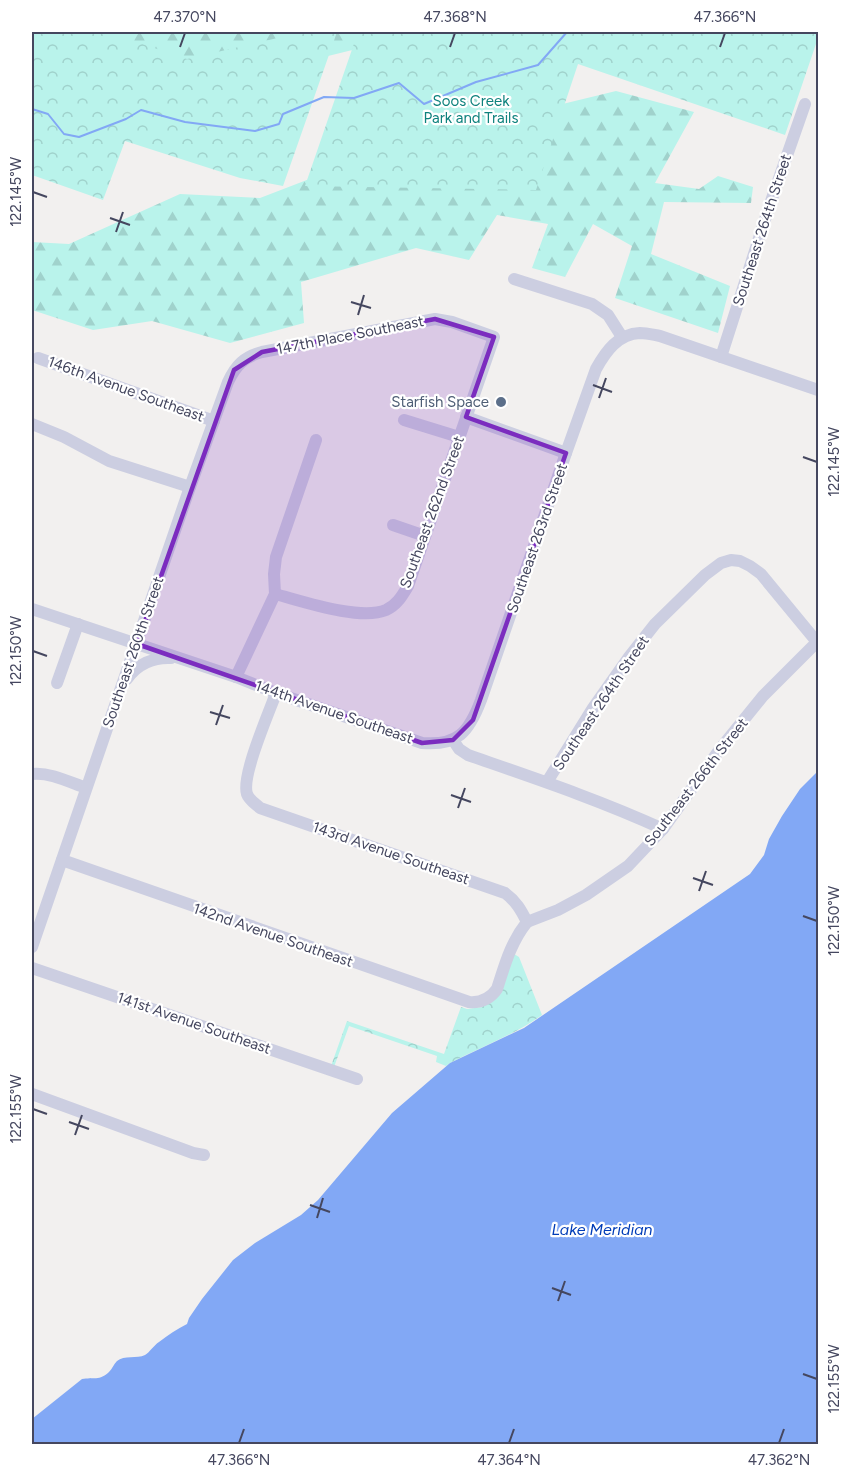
<svg xmlns="http://www.w3.org/2000/svg" width="850" height="1476" font-family="Figtree,sans-serif">
	<style>
		.forest { fill: url(#forest-firs) }
		.park { fill: url(#park-crowns) }
		.water { fill: #82a8f5 }
		.lines { fill: none; stroke-linecap: round; stroke-linejoin: round }
		.stream { stroke: #82a8f5; stroke-width: 2 }
		.minor { stroke: #cccee1; stroke-width: 12 }
		.marked { fill: #7b2cbf; fill-opacity: 0.2; stroke: #7b2cbf; stroke-width: 4.5; stroke-linejoin: round }
		.ticks { fill: none; stroke: #45475f; stroke-width: 2 }
		.service-dot { fill: #5c6f8a; stroke: #fff; stroke-width: 2 }
		.labels { text-anchor: middle; stroke-width: 4.5; stroke-linejoin: round; paint-order: stroke }
		.park-label { font-size: 15px; fill: #0e827d; stroke: #fff }
		.street-label { font-size: 15px; fill: #45475f; stroke: #fff }
		.service-label { font-size: 15px; fill: #4e5e75; stroke: #fff; text-anchor: end }
		.water-label { font-size: 16px; font-style: italic; fill: #003cb7; stroke: #fff }
		.neatline { fill: none; stroke: #45475f; stroke-width: 2 }
		.ticks-label { font-size: 15px; text-anchor: middle; fill: #45475f }
	</style>
	<defs>
		<pattern id="forest-firs" width="22" height="20" patternUnits="userSpaceOnUse" patternTransform="scale(1.5)"><rect width="22" height="20" fill="#b9f3eb"/><path d="M5 1l3.5 6h-7zM16 11l3.5 6h-7z" fill="#a0d2cc"/></pattern>
		<pattern id="park-crowns" width="20" height="18" patternUnits="userSpaceOnUse" patternTransform="scale(1.5)"><rect width="20" height="18" fill="#b9f3eb"/><path d="M2 6a3 3 0 1 1 6 0M12 15a3 3 0 1 1 6 0" fill="none" stroke="#a0d2cc"/></pattern>
	</defs>
	<rect width="100%" height="100%" fill="#f2f0ef"/>
	<g class="forest">
		<path d="M 32,32 L 418,32 L 401,38 L 247,76 Z"/>
		<path d="M 616,91 L 694,112 L 655,183 L 699,189 L 718,176 L 753,187 L 751,203 L 664,202 L 651,254 L 730,286 L 718,333 L 615,298 L 632,246 L 593,224 L 565,277 L 532,268 L 548,224 L 497,215 L 469,260 L 416,248 L 301,282 L 304,323 L 230,343 L 152,321 L 93,330 L 32,310 L 32,242 L 69,244 L 180,194 L 260,198 L 338,168 L 468,127 Z"/>
	</g>
	<g class="park">
		<path d="M 32,32 L 107,32 L 187,59 L 303,32 L 337,32 L 283,186 L 240,178 L 125,141 L 103,200 L 32,175 Z"/>
		<path d="M 358,32 L 818,32 L 818,38 L 785,135 L 578,64 L 536,190 L 305,186 Z"/>
		<path d="M 514,954 L 519,957 L 542,1015 C 514,1035 481,1047 450,1063 L 446,1066 L 436,1062 L 437,1056 L 349,1026 L 334,1067 L 331,1066 L 347,1021 L 444,1054 L 461,1007 L 467,1009 L 482,1007 Z"/>
	</g>
	<path class="water" d="M 818,771 L 818,1444 L 32,1444 L 32,1419 L 82,1379 C 93,1377 100,1381 109,1372 C 112,1369 114,1364 117,1361 C 124,1355 137,1359 145,1355 C 150,1352 154,1345 159,1342 C 168,1335 177,1329 187,1324 L 189,1318 L 202,1299 L 233,1260 L 255,1243 L 301,1215 L 318,1200 L 392,1113 L 450,1063 L 524,1028 L 750,874 L 764,855 L 769,839 L 782,816 L 800,789 Z"/>
	<g class="lines">
		<path class="stream" d="M 32,109 L 48,114 L 64,134 L 79,137 L 126,119 L 141,110 L 185,122 L 255,131 L 279,124 L 283,114 L 324,97 L 354,98 L 399,83 L 424,104 L 476,82 L 538,65 L 567,32"/>
		<g class="minor">
			<path d="M 514,279 L 592,304 L 608,315 L 622,337"/>
			<path d="M 721,357 L 769,207 L 805,104"/>
			<path d="M 38,358 L 214,421"/>
			<path d="M 466,417 L 566,453"/>
			<path d="M 404,420 L 459,437"/>
			<path d="M 32,424 L 64,437 L 109,461 L 190,487"/>
			<path d="M 393,525 L 425,536"/>
			<path d="M 32,609 L 236,677 L 276,693 L 422,743 C 458,746 469,732 481,700 L 566,453 L 596,369 C 606,351 618,334 640,333 C 647,333 654,335 660,336 L 818,390"/>
			<path d="M 236,677 L 275,594 L 274,574 L 276,557 L 316,440"/>
			<path d="M 127,679 C 137,664 154,657 171,658"/>
			<path d="M 57,683 L 78,624"/>
			<path d="M 276,693 C 269,713 241,776 247,794 C 249,800 256,804 260,808 L 505,893 C 516,901 521,910 527,922"/>
			<path d="M 453,740 L 459,749 L 468,755 C 534,778 600,800 663,829"/>
			<path d="M 32,774 C 50,772 69,782 86,788"/>
			<path d="M 547,782 L 593,708 L 629,657 L 655,624 L 705,575 L 721,563 L 731,560 L 740,561 L 750,566 L 761,574 L 817,642"/>
			<path d="M 62,860 L 469,1002 C 481,1003 490,999 497,989 C 505,964 511,942 527,922"/>
			<path d="M 527,922 L 558,910 L 586,895 L 628,866 L 663,829 L 720,749 L 763,696 L 818,641"/>
			<path d="M 32,947 L 190,487 L 228,382 C 236,365 244,357 262,352 L 435,319 L 452,322 L 494,337 L 408,586 C 402,596 397,605 386,610 C 360,621 302,601 275,594"/>
			<path d="M 32,968 L 357,1079"/>
			<path d="M 32,1094 L 193,1153 L 204,1155"/>
		</g>
	</g>
	<path class="marked" d="M 435,319 L 494,337 L 466,417 L 566,453 L 473,720 L 453,740 L 422,743 L 137,644 L 234,370 L 262,352 Z"/>
	<path class="ticks" d="M 180,47 L 185,33M 450,47 L 455,33M 720,47 L 725,33M 33,192 L 47,197M 110,218 L 130,225M 116,232 L 123,212M 351,302 L 371,308M 358,315 L 364,295M 593,385 L 612,392M 599,398 L 606,378M 803,457 L 817,462M 33,651 L 47,656M 210,712 L 230,718M 216,725 L 223,705M 451,795 L 471,802M 458,808 L 465,788M 693,878 L 713,885M 699,891 L 706,871M 803,916 L 817,921M 33,1109 L 47,1114M 69,1122 L 89,1129M 75,1135 L 82,1115M 310,1205 L 330,1212M 317,1218 L 323,1198M 552,1288 L 571,1295M 558,1301 L 565,1281M 803,1374 L 817,1379M 239,1443 L 244,1429M 509,1443 L 514,1429M 779,1443 L 784,1429"/>
	<circle class="service-dot" cx="501" cy="402" r="6"/>
	<g class="labels">
		<g class="park-label">
			<text x="471" y="106">Soos Creek<tspan x="471" dy="17">Park and Trails</tspan></text>
		</g>
		<g class="street-label">
			<text transform="translate(762 230) rotate(-72)" y="5">Southeast 264th Street</text>
			<text transform="translate(350 335) rotate(-11)" y="5">147th Place Southeast</text>
			<text transform="translate(126 389) rotate(20)" y="5">146th Avenue Southeast</text>
			<text transform="translate(432 512) rotate(-70)" y="5">Southeast 262nd Street</text>
			<text transform="translate(537 538) rotate(-71)" y="5">Southeast 263rd Street</text>
			<text transform="translate(133 652) rotate(-71)" y="5">Southeast 260th Street</text>
			<text transform="translate(601 703) rotate(-56)" y="5">Southeast 264th Street</text>
			<text transform="translate(334 712) rotate(19)" y="5">144th Avenue Southeast</text>
			<text transform="translate(696 782) rotate(-52)" y="5">Southeast 266th Street</text>
			<text transform="translate(391 853) rotate(19)" y="5">143rd Avenue Southeast</text>
			<text transform="translate(273 935) rotate(19)" y="5">142nd Avenue Southeast</text>
			<text transform="translate(194 1023) rotate(19)" y="5">141st Avenue Southeast</text>
		</g>
		<g class="service-label">
			<text x="489" y="407">Starfish Space</text>
		</g>
		<g class="water-label">
			<text x="602" y="1235">Lake Meridian</text>
		</g>
	</g>
	<rect width="850" height="1476" fill="none" stroke="#ffffff" stroke-width="66"/>
	<rect x="33" y="33" width="784" height="1410" class="neatline"/>
	<g class="ticks-label">
		<text x="185" y="22">47.370°N</text>
		<text x="455" y="22">47.368°N</text>
		<text x="725" y="22">47.366°N</text>
		<text transform="translate(16 192) rotate(-90)" y="5">122.145°W</text>
		<text transform="translate(834 462) rotate(-90)" y="5">122.145°W</text>
		<text transform="translate(16 651) rotate(-90)" y="5">122.150°W</text>
		<text transform="translate(834 921) rotate(-90)" y="5">122.150°W</text>
		<text transform="translate(16 1109) rotate(-90)" y="5">122.155°W</text>
		<text transform="translate(834 1379) rotate(-90)" y="5">122.155°W</text>
		<text x="239" y="1465">47.366°N</text>
		<text x="509" y="1465">47.364°N</text>
		<text x="779" y="1465">47.362°N</text>
	</g>
</svg>
